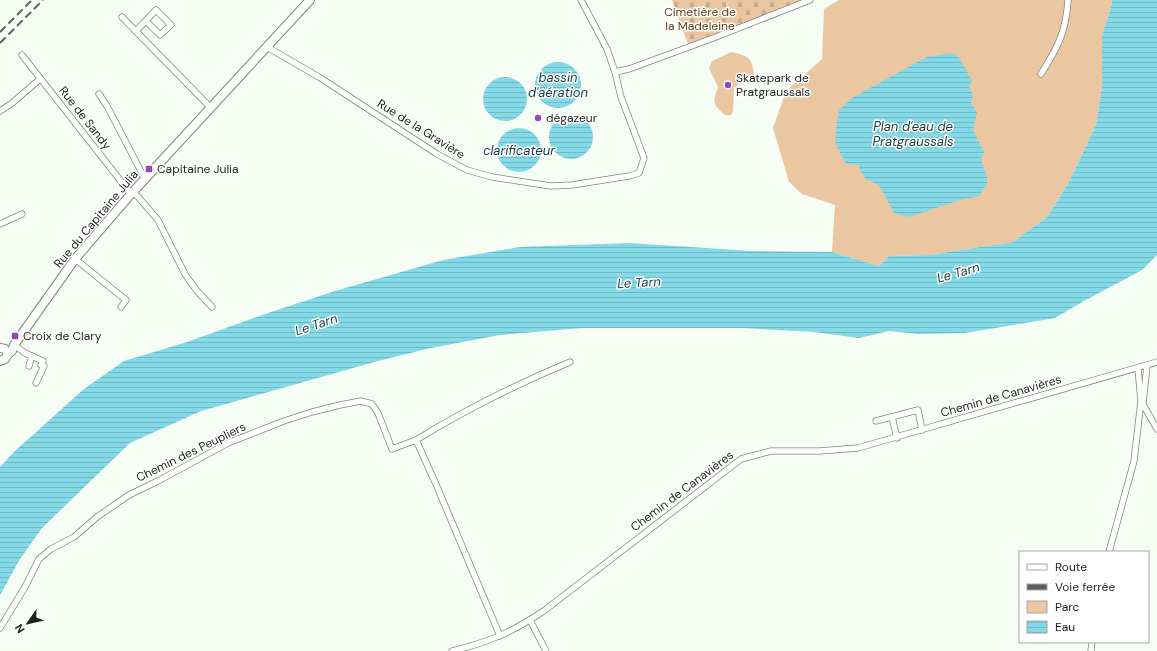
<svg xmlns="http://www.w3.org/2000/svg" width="1157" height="651" font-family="'DM Sans',sans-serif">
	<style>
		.cemetery { fill: url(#cemetery-stones) }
		.park { fill: #eac7a1 }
		.water { fill: url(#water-rules) }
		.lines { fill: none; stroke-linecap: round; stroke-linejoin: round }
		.street-casing { stroke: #80867f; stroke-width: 7 }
		.secondary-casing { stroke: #80867f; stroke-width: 10 }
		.street { stroke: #fff; stroke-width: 5.5 }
		.secondary { stroke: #fff; stroke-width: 8 }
		.rail { stroke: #5b5f5a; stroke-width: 2; stroke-dasharray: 8 4; stroke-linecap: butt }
		.poi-dot { fill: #9549ba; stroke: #fff; stroke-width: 1.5 }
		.labels { text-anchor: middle; stroke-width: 3; stroke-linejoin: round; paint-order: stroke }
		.park-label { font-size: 12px; fill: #5f4019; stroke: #fff }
		.poi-label { font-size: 12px; fill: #1d201d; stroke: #fff; text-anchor: start }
		.street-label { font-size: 12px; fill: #1d201d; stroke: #fff }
		.water-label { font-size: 13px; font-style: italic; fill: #133c42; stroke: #fff }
	</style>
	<defs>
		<pattern id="cemetery-stones" width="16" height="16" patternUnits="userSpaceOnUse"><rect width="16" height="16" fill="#eac7a1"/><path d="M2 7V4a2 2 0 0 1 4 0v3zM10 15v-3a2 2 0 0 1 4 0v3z" fill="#c8ab8a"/></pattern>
		<pattern id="water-rules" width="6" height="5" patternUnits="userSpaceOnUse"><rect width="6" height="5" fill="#83d9e6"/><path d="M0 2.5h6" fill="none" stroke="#71bac5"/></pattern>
	</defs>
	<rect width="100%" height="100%" fill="#f6fdf4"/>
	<path class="cemetery" d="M 672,0 L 802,0 L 688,44 Z"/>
	<g class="park">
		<path d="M 839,0 L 1112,0 L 1111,7 L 1102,36 L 1102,86 L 1096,125 L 1069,182 L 1047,217 L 1013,242 L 929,255 L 889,256 L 879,266 L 832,252 L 835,205 L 802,194 L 789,182 L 773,128 L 786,91 L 822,59 L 824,9 Z"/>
		<path d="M 731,52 C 752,56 752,60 755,79 L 754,82 L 743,81 L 734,88 L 733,111 L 731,115 L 725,115 C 712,104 713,102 718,87 L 709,68 L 712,61 Z"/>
	</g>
	<g class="water">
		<path d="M 1112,0 L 1157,0 L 1157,255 L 1142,270 L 1084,301 L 1055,318 L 965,333 L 918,334 L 889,331 L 859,338 L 814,332 L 741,328 L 582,328 L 500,335 L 431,348 L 378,361 L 201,411 L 130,443 L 42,528 L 20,559 L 0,595 L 0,467 L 15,451 L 84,389 L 124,361 L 187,342 L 262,315 L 335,291 L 443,260 L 520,247 L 629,243 L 751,251 L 832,252 L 879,266 L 889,256 L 929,255 L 1013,242 L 1047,217 L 1069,182 L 1096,125 L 1102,86 L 1102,36 L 1111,7 Z"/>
		<path d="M 951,53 L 959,57 L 972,81 L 969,87 L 973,95 L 971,103 L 977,112 L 973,130 L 984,152 L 981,159 L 987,178 L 987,184 L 979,196 L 960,200 L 909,217 L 894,213 L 881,188 L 877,184 L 866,179 L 859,169 L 860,165 L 846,164 L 841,155 L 835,141 L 837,121 L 839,110 L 852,98 L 927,57 Z"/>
		<circle cx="558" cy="85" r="23"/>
		<circle cx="505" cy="99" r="22"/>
		<circle cx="571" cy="137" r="22"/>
		<circle cx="519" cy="150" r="22"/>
	</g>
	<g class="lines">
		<defs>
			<g id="street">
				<path d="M 581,0 L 607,49 L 615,72 L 629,69 L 716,37 L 810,0"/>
				<path d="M 122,17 L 210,107"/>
				<path d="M 136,31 L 156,10 L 171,25 L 160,35 L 146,21"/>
				<path d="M 267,47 L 319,77 L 437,154 L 467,170 L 492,177 L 551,186 L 572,185 L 629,176 L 639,173 L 644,158 L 621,97 L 615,72"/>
				<path d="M 22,55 L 131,194"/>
				<path d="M 1041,74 C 1058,47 1066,32 1068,0"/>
				<path d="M 99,94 L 107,106 L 145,179"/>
				<path d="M 0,111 L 11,104 L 40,79"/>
				<path d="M 133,191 L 158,220 L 185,274 L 197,291 L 212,307"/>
				<path d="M 0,224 L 22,214"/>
				<path d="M 75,259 L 126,300 L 121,307"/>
				<path d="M 14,345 L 25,353 L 43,361 L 41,365 L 44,366 L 36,383"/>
				<path d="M 29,366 L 32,356"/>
				<path d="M 1138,369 L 1141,401 L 1157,429"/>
				<path d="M 1143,403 L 1147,366"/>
				<path d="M 892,417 L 897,438"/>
				<path d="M 876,421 L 918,410 L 922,430"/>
				<path d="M 1109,552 L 1134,461 L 1141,401"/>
				<path d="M 530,620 L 546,651"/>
				<path d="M 0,628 L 25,587 L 39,559 L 51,549 L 74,537 L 97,517 L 129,495 L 158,481 L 228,443 L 284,421 L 312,412 L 340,405 L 361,401 L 372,404 L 378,413 L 392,449 L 416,440"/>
				<path d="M 500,636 L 435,482 L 416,440 C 465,410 517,384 570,362"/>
				<path d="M 452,651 C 489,642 513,632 545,610 L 741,459 L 771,451 L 819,451 L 858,448 L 1157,362"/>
				<path d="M 1091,651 L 1092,642"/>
			</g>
			<g id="secondary">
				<path d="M 0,348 L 5,349 L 8,354 L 5,359 L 0,361"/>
				<path d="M 8,354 L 12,351 L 14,345 L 75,259 L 131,194 L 310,0"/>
			</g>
		</defs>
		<use href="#street" class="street-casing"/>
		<use href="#secondary" class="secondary-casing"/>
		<use href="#street" class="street"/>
		<use href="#secondary" class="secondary"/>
		<g class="rail">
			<path d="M 0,32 L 32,0"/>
			<path d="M 0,43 L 43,0"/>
		</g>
	</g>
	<g class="poi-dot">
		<circle cx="728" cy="85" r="4"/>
		<circle cx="538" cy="118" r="4"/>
		<rect x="145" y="165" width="8" height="8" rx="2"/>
		<rect x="11" y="332" width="8" height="8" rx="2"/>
	</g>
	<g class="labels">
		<g class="park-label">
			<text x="700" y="16">Cimetière de<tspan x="700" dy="14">la Madeleine</tspan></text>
		</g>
		<g class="poi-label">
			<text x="736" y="82">Skatepark de<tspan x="736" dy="14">Pratgraussals</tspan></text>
			<text x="546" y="122">dégazeur</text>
			<text x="157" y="173">Capitaine Julia</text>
			<text x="23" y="340">Croix de Clary</text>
		</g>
		<g class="street-label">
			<text transform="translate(85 118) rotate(52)" y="4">Rue de Sandy</text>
			<text transform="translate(421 129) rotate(32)" y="4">Rue de la Gravière</text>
			<text transform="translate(96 219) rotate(-50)" y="4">Rue du Capitaine Julia</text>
			<text transform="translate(1001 396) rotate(-16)" y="4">Chemin de Canavières</text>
			<text transform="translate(191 452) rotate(-26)" y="4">Chemin des Peupliers</text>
			<text transform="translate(682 491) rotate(-37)" y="4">Chemin de Canavières</text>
		</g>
		<g class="water-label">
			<text x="558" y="82">bassin<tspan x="558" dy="15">d'aération</tspan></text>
			<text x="913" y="131">Plan d'eau de<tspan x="913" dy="15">Pratgraussals</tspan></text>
			<text x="519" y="155">clarificateur</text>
			<text transform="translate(958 272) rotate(-16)" y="5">Le Tarn</text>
			<text transform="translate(639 282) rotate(-3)" y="5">Le Tarn</text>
			<text transform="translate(316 324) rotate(-18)" y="5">Le Tarn</text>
		</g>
	</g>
	<rect x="1019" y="551" width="130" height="92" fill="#ffffff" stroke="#a5a6a5"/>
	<rect x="1027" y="564" width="20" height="6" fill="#ffffff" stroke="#a5a6a5"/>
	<text x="1055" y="571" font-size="12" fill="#1d201d">Route</text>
	<rect x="1027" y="584" width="20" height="6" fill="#5b5f5a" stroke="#a5a6a5"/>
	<text x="1055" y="591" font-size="12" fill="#1d201d">Voie ferrée</text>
	<rect x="1027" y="601" width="20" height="12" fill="#eac7a1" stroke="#a5a6a5"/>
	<text x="1055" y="611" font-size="12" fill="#1d201d">Parc</text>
	<rect x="1027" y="621" width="20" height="12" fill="url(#water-rules)" stroke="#a5a6a5"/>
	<text x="1055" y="631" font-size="12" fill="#1d201d">Eau</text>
	<g transform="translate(28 623) rotate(236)" stroke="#ffffff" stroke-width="3" paint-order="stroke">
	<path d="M0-3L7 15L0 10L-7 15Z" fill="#1d201d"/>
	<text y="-6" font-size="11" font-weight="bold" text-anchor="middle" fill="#1d201d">N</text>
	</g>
</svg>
